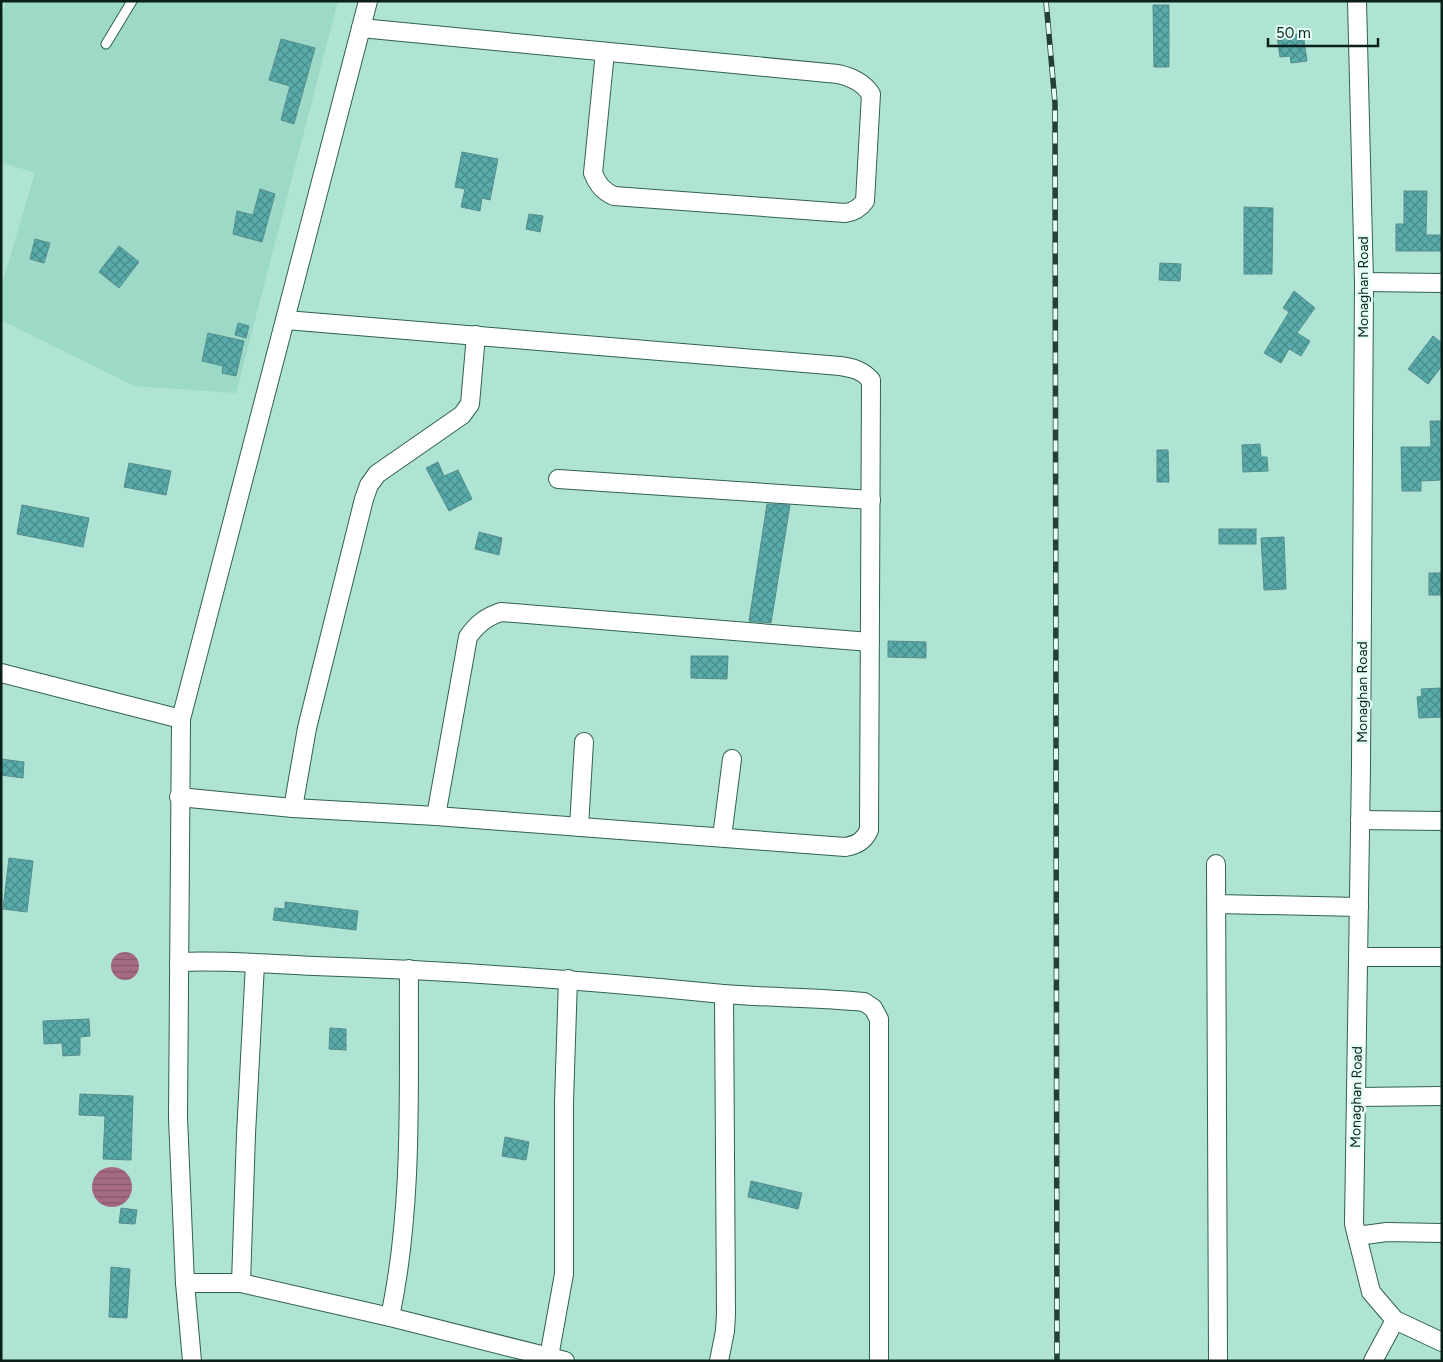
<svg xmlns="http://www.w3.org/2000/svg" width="1443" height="1362" font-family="Figtree,sans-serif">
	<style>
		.built { fill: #9cd9c7 }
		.water { fill: url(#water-rules) }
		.building { fill: url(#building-cross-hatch); stroke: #578e8c }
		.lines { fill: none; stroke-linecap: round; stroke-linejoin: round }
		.service-casing { stroke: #306154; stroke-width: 11 }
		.minor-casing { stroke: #306154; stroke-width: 20 }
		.service { stroke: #fff; stroke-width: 9 }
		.minor { stroke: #fff; stroke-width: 18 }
		.rail-casing { stroke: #253f37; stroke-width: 5.5 }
		.rail { stroke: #e4fef5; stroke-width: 4; stroke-dasharray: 11; stroke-linecap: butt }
		.labels { text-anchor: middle; stroke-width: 5; stroke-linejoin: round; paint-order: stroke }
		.street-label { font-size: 14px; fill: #0b201a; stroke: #e4fef5 }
	</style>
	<defs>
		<pattern id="water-rules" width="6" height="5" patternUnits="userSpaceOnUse" patternTransform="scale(1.25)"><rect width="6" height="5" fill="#a66b83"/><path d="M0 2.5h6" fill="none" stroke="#85586a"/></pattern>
		<pattern id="building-cross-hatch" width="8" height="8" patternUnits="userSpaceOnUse" patternTransform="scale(1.25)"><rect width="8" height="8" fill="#59acab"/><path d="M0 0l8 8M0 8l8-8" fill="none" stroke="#488c8a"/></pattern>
	</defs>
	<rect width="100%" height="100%" fill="#afe3d3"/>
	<path class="built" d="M 6,1 L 338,1 L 236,393 L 134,386 L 1,320 L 1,288 L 35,173 L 1,162 L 1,23 Z"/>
	<g class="water">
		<circle cx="125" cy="966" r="14"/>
		<circle cx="112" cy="1187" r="20"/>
	</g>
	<g class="building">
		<path d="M 1153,5 L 1169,5 L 1169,67 L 1154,67 Z"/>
		<path d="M 1303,33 L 1307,61 L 1291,63 L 1290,56 L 1280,57 L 1277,36 Z"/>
		<path d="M 281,39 L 315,48 L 294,124 L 281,120 L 290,86 L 269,80 Z"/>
		<path d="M 462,152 L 498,159 L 490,200 L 482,198 L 480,211 L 461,207 L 465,189 L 455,187 Z"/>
		<path d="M 260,189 L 275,194 L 262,242 L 233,234 L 237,211 L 253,215 Z"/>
		<path d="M 1404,191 L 1427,191 L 1426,235 L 1442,235 L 1442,251 L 1396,251 L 1396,224 L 1404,224 Z"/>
		<path d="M 1244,207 L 1273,208 L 1272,274 L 1244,274 Z"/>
		<path d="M 529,214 L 543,216 L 540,232 L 526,229 Z"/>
		<path d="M 35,239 L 50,243 L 44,263 L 30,259 Z"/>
		<path d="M 119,246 L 139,262 L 119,288 L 99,272 Z"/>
		<path d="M 1160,263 L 1181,264 L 1180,281 L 1159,280 Z"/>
		<path d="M 1294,291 L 1315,308 L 1297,333 L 1310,341 L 1301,356 L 1289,349 L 1281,363 L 1264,353 L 1289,312 L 1283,308 Z"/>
		<path d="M 238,323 L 249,326 L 246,338 L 235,335 Z"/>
		<path d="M 208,333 L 244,341 L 236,376 L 222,373 L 223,366 L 202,361 Z"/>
		<path d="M 1433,336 L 1442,343 L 1442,366 L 1428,384 L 1408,369 Z"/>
		<path d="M 1430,421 L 1442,421 L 1442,480 L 1421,481 L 1421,491 L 1402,491 L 1401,447 L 1431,447 Z"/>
		<path d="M 1260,444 L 1261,457 L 1267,457 L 1268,471 L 1243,472 L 1242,445 Z"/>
		<path d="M 1157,450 L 1168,450 L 1169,482 L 1157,482 Z"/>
		<path d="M 438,462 L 444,476 L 458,470 L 472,499 L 449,511 L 426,468 Z"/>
		<path d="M 129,463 L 171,471 L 166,495 L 124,487 Z"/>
		<path d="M 767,504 L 790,505 L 771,623 L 749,621 Z"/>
		<path d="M 22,505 L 89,518 L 83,547 L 17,534 Z"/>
		<rect x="1219" y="529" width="37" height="15"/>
		<path d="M 479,532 L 502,538 L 499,555 L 475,549 Z"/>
		<path d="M 1284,537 L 1286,589 L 1264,590 L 1261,538 Z"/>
		<rect x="1429" y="573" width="13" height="22"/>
		<path d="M 888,641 L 926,642 L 926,658 L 888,657 Z"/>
		<path d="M 691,656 L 728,656 L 727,679 L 691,678 Z"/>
		<path d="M 1442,688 L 1442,717 L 1419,718 L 1417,697 L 1422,696 L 1421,689 Z"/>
		<path d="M 1,759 L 24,762 L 23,778 L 1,775 Z"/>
		<path d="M 9,858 L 33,861 L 27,912 L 3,909 Z"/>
		<path d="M 285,902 L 358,911 L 356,930 L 273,920 L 275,908 L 285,909 Z"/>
		<path d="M 89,1019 L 90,1036 L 80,1037 L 80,1055 L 63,1056 L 62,1043 L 44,1044 L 43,1021 Z"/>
		<path d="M 330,1028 L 346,1029 L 346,1050 L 329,1049 Z"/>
		<path d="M 80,1094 L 133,1096 L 131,1160 L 103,1159 L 105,1116 L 79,1115 Z"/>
		<path d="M 505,1137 L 529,1142 L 526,1160 L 502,1156 Z"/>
		<path d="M 751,1181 L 802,1193 L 798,1209 L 748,1197 Z"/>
		<path d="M 121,1208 L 137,1210 L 135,1224 L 119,1223 Z"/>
		<path d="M 111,1267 L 130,1269 L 127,1318 L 109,1317 Z"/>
	</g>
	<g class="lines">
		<defs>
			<path id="service" d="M 106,44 L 132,1"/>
			<g id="minor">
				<path d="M 1357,1 L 1364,282 L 1361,766 L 1354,1224 L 1371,1292 L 1395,1320 L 1442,1342"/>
				<path d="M 361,28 L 838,74 C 852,77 863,82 871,94 L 865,201 C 860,208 854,212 845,213 L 614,196 C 603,191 598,185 593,173 L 605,52"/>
				<path d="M 1364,282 L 1442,283"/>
				<path d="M 558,479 L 871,500"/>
				<path d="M 1,673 L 181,719"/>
				<path d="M 179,797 L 293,808 L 436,816 L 845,847 C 857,845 864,841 869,830 L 871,380 C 862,370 853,368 840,366 L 286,320"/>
				<path d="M 293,808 L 307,728 L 364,499 L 369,485 L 377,474 L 462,415 L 470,404 L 476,335"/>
				<path d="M 436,816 L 468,637 C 477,624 486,617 501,612 L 870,642"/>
				<path d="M 1360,820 L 1442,821"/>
				<path d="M 579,827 L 584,742"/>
				<path d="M 722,837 L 732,759"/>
				<path d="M 1216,864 L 1218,1361"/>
				<path d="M 1217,904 L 1359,907"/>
				<path d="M 1358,957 L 1442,957"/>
				<path d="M 179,962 C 224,960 269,964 314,966 C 448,970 580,980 713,993 C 763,998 814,997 864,1002 L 873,1008 L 879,1019 L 879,1361"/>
				<path d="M 1356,1097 L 1442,1096"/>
				<path d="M 1357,1236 L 1387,1232 L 1442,1233"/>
				<path d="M 185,1283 L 241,1283 L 390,1317 L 565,1361"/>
				<path d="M 241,1283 L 246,1134 L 255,964"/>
				<path d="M 390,1317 C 414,1204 408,1084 409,969"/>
				<path d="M 549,1357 L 564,1274 L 564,1102 L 568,979"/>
				<path d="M 192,1361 L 185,1283 L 178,1118 L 181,719 L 368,1"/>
				<path d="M 719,1361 L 725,1331 L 726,1314 L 724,994"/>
				<path d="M 1373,1361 L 1395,1320"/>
			</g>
		</defs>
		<use href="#service" class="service-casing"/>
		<use href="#minor" class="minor-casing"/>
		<use href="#service" class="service"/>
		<use href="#minor" class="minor"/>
		<defs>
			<path id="rail" d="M 1046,1 L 1055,103 L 1057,1361"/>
		</defs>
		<use href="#rail" class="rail-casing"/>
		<use href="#rail" class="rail"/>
	</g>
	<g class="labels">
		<g class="street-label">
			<text transform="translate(1363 287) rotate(-90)" y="5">Monaghan Road</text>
			<text transform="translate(1362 692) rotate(-90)" y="5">Monaghan Road</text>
			<text transform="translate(1356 1097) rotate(-89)" y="5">Monaghan Road</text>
		</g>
	</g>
	<rect width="1443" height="1362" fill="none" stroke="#0b201a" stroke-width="5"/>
	<path d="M1268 38v8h110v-8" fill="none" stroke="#0b201a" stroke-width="2.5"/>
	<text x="1276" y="38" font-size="15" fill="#0b201a" stroke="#e4fef5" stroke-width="4" paint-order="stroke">50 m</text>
</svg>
